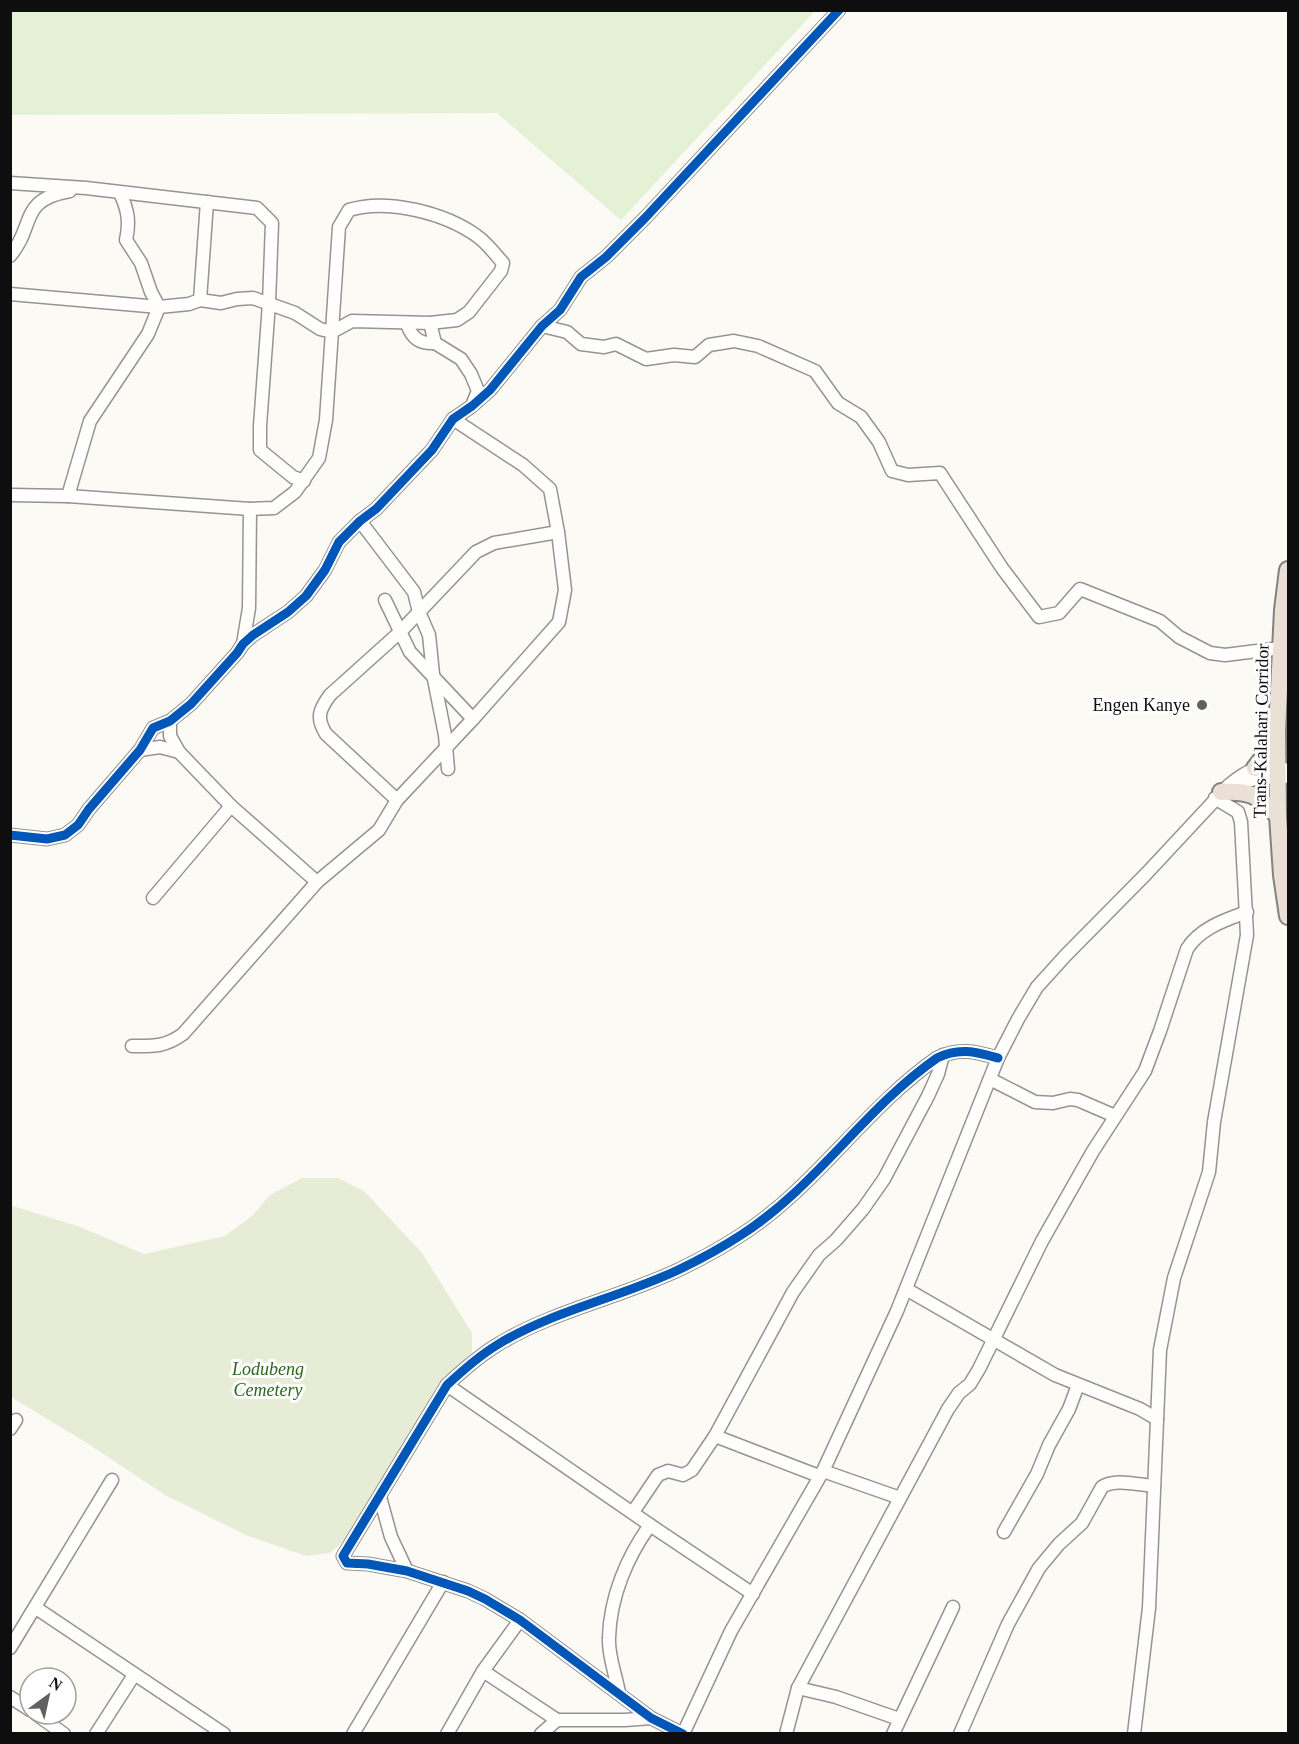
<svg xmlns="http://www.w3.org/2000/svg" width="1299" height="1744" font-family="'Times New Roman',serif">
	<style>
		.green { fill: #e5f1d4 }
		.cemetery { fill: #e7ecd7 }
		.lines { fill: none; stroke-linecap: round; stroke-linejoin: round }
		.minor-casing { stroke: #959492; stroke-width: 15 }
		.highway-casing { stroke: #82827f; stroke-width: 20 }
		.minor { stroke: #fffefd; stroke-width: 12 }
		.highway { stroke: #eae0d5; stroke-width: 16 }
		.cycleway-casing { stroke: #fff; stroke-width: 13 }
		.cycleway { stroke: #0057b8; stroke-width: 9 }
		.poi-dot { fill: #61615e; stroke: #fff; stroke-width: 2 }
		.labels { text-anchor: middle; stroke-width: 6; stroke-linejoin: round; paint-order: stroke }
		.poi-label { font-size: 18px; fill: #0e0e0e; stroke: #fff; text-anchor: end }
		.street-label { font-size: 18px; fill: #0e0e0e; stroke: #fff }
		.park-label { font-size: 18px; font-style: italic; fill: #2c671d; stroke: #fff }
	</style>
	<rect width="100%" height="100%" fill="#fcfaf4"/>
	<path class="green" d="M 10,11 L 11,10 L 815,11 L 621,220 L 497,113 L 11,115 Z"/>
	<path class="cemetery" d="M 302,1178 L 338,1178 L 364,1191 L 422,1253 L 472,1333 L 472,1353 L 441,1380 L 348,1537 L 330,1553 L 306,1556 L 248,1536 L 165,1495 L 87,1443 L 11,1397 L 10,1205 L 80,1227 L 144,1254 L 225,1236 L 253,1215 L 270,1195 Z"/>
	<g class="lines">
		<defs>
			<g id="minor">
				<path d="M 10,183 L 86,188 L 257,208 L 272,223 L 269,303 L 260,426 L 260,450 L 293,477 L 304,481"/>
				<path d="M 10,256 C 36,225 18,200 70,191"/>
				<path d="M 10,294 L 159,307 L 189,304 L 200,300 L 207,202"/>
				<path d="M 430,323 L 435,343 L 461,359 L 471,374 L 478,391 L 473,403"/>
				<path d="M 407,324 C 412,338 419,344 435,343"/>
				<path d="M 542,326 L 567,332 L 581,344 L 604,347 L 616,344 L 646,359 L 674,355 L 695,357 L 709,345 L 734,341 L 758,346 L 815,371 L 838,403 L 861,417 L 879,442 L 892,471 L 908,475 L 940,473 L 1002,568 L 1039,617 L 1059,613 L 1080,589 L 1160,621 L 1179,637 L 1210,653 L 1225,655 L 1281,648"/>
				<path d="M 10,495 L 68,496 L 250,509 L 274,508 L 295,492 L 319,458 L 326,420 L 339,227 L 349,210 C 387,198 445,213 477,236 C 487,243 495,254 503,263 L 501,271 L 469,312 L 457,320 L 430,323 L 352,321 L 332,332 L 320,329 L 295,313 L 253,298 L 237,299 L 221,303 L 200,300"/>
				<path d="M 68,496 L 90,421 L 148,334 L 159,307 L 151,292 L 141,263 L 126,240 C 130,222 128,210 120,193"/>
				<path d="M 360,521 L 414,592 L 419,612 L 429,635 L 433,674 L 445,735 L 448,769"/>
				<path d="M 385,600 L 410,652 L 473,719"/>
				<path d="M 243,644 L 249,608 L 250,509"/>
				<path d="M 170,721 L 170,736 L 179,752"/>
				<path d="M 140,750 L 160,747 L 179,752 L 231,806 L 317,882"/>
				<path d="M 1234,784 L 1261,778 L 1285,777"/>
				<path d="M 397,800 L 326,734 C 316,718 319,710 330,695 L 400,632 L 476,552 L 494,543 L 558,532"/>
				<path d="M 10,835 L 47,839 L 65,835 L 78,825 L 89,809 L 140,750 L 153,728 L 170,721 L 191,704 L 237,653 L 243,644 L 253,635 L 288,612 L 306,596 L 325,570 L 339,542 L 360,521 L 376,509 L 432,450 L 453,419 L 472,406 L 490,390 L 542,326 L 560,310 L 581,277 L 606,257 L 645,218 L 839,10"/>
				<path d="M 153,898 L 231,806"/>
				<path d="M 132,1046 C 154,1046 165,1047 183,1034 L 317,882 L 379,830 L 397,800 L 473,719 L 559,622 L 565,590 L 558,532 L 550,489 L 523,465 L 453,419"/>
				<path d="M 990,1079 L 1035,1102 L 1053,1103 L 1070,1099 L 1078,1100 L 1115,1116"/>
				<path d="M 906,1289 L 1055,1375 L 1140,1409 L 1157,1419"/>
				<path d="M 447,1385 L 650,1525 C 627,1557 610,1597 609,1638 C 608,1656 616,1675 619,1693"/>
				<path d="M 10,1429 L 16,1420"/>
				<path d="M 715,1436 L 819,1476"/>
				<path d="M 823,1471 L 900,1498"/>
				<path d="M 380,1497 L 391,1537 L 407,1571"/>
				<path d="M 633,1512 L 658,1475 L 668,1471 L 683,1475 L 692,1470 L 715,1436 L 793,1292 L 819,1255 L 836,1240 L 863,1209 L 884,1179 L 928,1096 L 938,1074 L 943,1055"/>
				<path d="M 650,1525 L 753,1594"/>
				<path d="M 1004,1532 L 1037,1474 L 1049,1445 L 1069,1409 L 1078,1385"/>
				<path d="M 36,1608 L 224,1734"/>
				<path d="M 10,1648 L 112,1480"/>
				<path d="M 483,1671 L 557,1720"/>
				<path d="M 798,1688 L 948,1409 L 959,1393 L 970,1384 L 979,1369 L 1042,1241 L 1093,1151 L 1145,1071 L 1160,1031 L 1187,949 C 1200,928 1225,920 1247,912"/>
				<path d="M 10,1697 L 30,1710"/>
				<path d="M 36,1714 L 64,1734"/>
				<path d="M 96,1734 L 134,1675"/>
				<path d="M 353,1734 L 443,1582"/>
				<path d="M 447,1734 L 483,1671 L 520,1620"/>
				<path d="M 541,1734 L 557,1720 L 625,1720 L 651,1718"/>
				<path d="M 683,1734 L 651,1718 L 520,1620 L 485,1599 L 468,1591 L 407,1571 L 368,1564 L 347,1563 L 343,1556 L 447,1385 C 462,1371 479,1356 497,1345 C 552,1311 619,1298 678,1270 C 699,1260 721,1248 741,1235 C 816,1187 864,1109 937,1058 C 959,1047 976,1052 998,1058"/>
				<path d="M 683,1734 L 731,1631 L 823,1471 L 897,1311 L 998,1058 L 1018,1019 L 1037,987 L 1066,955 L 1146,874 L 1228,786 C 1251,767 1254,768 1284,769"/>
				<path d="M 786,1734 L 798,1688 L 836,1697 L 899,1719"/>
				<path d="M 893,1734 L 953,1607"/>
				<path d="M 960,1734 L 1008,1624 L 1039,1568 L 1059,1544 L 1082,1523 L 1102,1487 C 1115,1478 1138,1485 1154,1486"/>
				<path d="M 1134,1734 L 1149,1608 L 1160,1350 L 1174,1278 L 1209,1172 L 1214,1122 L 1247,935 L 1241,822 L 1238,812 L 1215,798"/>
			</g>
			<g id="highway">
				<path d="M 1288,570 L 1283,610 L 1277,730 L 1278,816 L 1282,875 L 1288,916"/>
				<path d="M 1255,768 L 1266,754 L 1275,736"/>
				<path d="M 1221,792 C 1250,790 1258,795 1278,816"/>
			</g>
		</defs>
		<use href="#minor" class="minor-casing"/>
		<use href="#highway" class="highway-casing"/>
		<use href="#minor" class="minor"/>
		<use href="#highway" class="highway"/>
		<defs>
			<g id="cycleway">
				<path d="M 10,835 L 47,839 L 65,835 L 78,825 L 89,809 L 140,750 L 153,728 L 170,721 L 191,704 L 237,653 L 243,644 L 253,635 L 288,612 L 306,596 L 325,570 L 339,542 L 360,521 L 376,509 L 432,450 L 453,419 L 472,406 L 490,390 L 542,326 L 560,310 L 581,277 L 606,257 L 645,218 L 839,10"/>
				<path d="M 683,1734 L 651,1718 L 520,1620 L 485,1599 L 468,1591 L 407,1571 L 368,1564 L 347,1563 L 343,1556 L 447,1385 C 462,1371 479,1356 497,1345 C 552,1311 619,1298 678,1270 C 699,1260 721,1248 741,1235 C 816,1187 864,1109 937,1058 C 959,1047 976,1052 998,1058"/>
			</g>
		</defs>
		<use href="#cycleway" class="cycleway-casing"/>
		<use href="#cycleway" class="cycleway"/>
	</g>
	<circle class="poi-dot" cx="1202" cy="705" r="6"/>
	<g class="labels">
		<g class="poi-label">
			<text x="1190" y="711">Engen Kanye</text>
		</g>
		<g class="street-label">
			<text transform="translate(1261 731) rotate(-89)" y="6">Trans-Kalahari Corridor</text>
		</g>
		<g class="park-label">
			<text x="268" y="1375">Lodubeng<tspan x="268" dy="21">Cemetery</tspan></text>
		</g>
	</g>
	<rect width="1299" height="1744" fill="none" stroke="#0e0e0e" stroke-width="24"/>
	<g transform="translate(48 1696) rotate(33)"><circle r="28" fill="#ffffff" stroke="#9f9f9f" stroke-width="1.5"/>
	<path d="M0-4.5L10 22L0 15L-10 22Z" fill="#61615e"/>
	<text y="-9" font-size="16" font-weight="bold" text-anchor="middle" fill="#0e0e0e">N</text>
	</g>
</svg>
